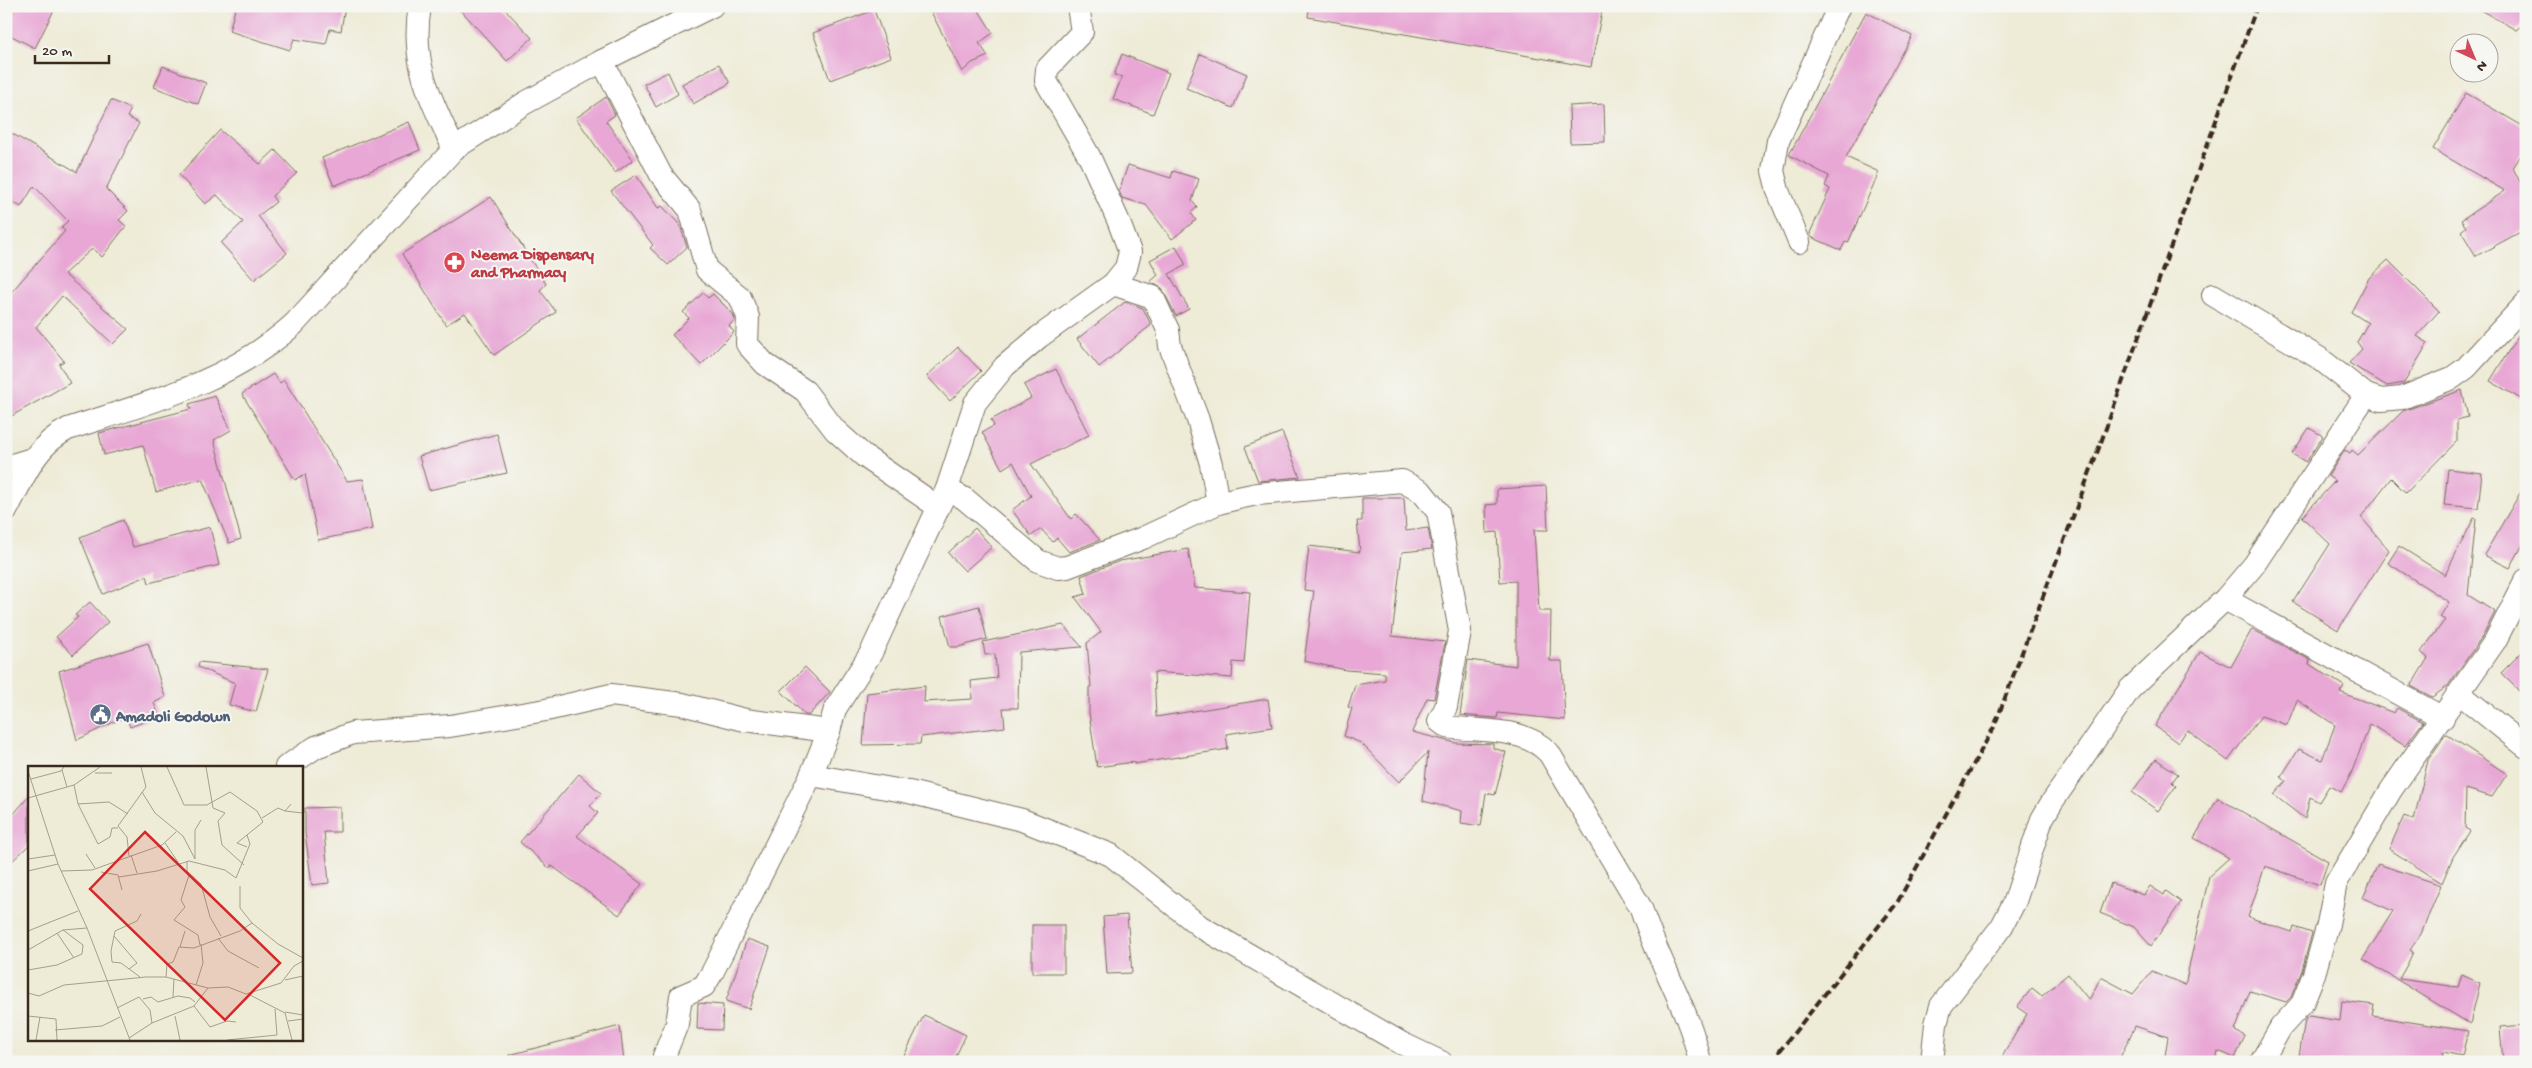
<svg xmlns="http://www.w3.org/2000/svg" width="2532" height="1068" font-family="'Gochi Hand',sans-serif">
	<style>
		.building { fill: #e8a7d5 }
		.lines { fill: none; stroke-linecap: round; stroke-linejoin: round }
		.minor-casing { stroke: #7a6e5f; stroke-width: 24 }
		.minor { stroke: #fff; stroke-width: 22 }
		.rail { stroke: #3b2a1e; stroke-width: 4; stroke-dasharray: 8 4; stroke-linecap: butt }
		.labels { text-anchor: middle; stroke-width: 4; stroke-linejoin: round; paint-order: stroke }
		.health-label { font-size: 16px; font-weight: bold; fill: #be3a42; stroke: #f6f6f2; text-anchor: start }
		.service-label { font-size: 16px; font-weight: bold; fill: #4e5e75; stroke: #f6f6f2; text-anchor: start }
		.inset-road { fill: none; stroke: #a69e8d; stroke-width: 1 }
		.view { fill: #d62828; fill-opacity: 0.15; stroke: #d62828; stroke-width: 2.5 }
		.inset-edge { fill: none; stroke: #3b2a1e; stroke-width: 2.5 }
	</style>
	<rect width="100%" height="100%" fill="#f6f6f2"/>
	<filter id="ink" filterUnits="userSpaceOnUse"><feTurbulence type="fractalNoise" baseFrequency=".02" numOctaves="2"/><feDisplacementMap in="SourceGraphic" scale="10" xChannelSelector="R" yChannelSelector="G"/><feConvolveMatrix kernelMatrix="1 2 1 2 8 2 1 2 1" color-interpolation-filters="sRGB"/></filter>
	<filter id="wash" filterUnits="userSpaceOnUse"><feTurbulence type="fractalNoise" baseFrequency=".0096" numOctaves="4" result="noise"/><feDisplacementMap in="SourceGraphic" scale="20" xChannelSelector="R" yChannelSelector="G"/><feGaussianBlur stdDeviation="1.12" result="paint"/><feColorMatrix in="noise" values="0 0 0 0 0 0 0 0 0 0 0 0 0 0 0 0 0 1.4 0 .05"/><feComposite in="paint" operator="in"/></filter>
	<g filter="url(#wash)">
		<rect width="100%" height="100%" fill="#eeebd7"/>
		<g id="blocks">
			<g class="building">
				<path d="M 6,6 L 56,6 L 35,48 L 6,33 Z"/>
				<path d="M 236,6 L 345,6 L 341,31 L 330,29 L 326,44 L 294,39 L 290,50 L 229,31 Z"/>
				<path d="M 457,6 L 502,6 L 532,38 L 507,61 Z"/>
				<path d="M 928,6 L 976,6 L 993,33 L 979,43 L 988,56 L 972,63 L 962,72 Z"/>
				<path d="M 1309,6 L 1603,6 L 1591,67 L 1308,17 Z"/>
				<path d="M 2473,6 L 2526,6 L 2526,22 L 2516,30 Z"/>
				<path d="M 874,10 L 891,57 L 830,80 L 813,33 Z"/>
				<path d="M 1866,12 L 1912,36 L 1846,157 L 1879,172 L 1848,243 L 1845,242 L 1841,250 L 1811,237 L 1810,233 L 1830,189 L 1825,186 L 1829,176 L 1789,155 Z"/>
				<path d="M 1122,54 L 1169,73 L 1153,114 L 1113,99 L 1122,77 L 1114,75 Z"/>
				<path d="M 1200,54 L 1247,74 L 1233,108 L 1186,88 Z"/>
				<path d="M 719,64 L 730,83 L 693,104 L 682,84 Z"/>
				<path d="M 163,66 L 206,83 L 198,104 L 154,87 Z"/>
				<path d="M 668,72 L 678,94 L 656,107 L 644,84 Z"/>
				<path d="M 2466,93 L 2526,128 L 2526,147 L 2513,168 L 2520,182 L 2526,178 L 2526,229 L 2476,256 L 2461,231 L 2466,227 L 2461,220 L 2505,191 L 2433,149 Z"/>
				<path d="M 606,97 L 615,115 L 606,121 L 633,160 L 615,173 L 576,118 Z"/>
				<path d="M 111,100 L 131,109 L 127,117 L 139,123 L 106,189 L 128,211 L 119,220 L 126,226 L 102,257 L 93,248 L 64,274 L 128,329 L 113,344 L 62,296 L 36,327 L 64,361 L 59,364 L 70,383 L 6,419 L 6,298 L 65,231 L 61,227 L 68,221 L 34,186 L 21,207 L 6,198 L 6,130 L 77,172 Z"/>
				<path d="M 1604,104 L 1605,142 L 1570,143 L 1569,106 Z"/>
				<path d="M 409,122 L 420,150 L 334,186 L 322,158 Z"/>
				<path d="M 220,130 L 260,164 L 275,150 L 297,173 L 272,196 L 276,202 L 258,216 L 287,253 L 254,280 L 221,243 L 243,222 L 217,195 L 205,204 L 179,175 Z"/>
				<path d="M 1128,165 L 1171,178 L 1173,171 L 1199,179 L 1192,201 L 1197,207 L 1191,213 L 1196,220 L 1172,239 L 1146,205 L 1122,198 L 1119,191 Z"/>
				<path d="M 636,175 L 658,208 L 662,206 L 680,225 L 687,247 L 668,265 L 650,248 L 653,245 L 611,191 Z"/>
				<path d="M 491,197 L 546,284 L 540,290 L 556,312 L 494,355 L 465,313 L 446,325 L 402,254 Z"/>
				<path d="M 1176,246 L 1186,265 L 1169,274 L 1189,309 L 1176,316 L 1162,288 L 1150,282 L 1158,275 L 1150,260 Z"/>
				<path d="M 2388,260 L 2439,311 L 2417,336 L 2428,343 L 2404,383 L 2387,386 L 2349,363 L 2362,349 L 2357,342 L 2368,323 L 2351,312 L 2369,278 Z"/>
				<path d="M 703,293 L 708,298 L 713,294 L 733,314 L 735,319 L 729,326 L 734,332 L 701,365 L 672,335 L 689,318 L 683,312 Z"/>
				<path d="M 1125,302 L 1143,308 L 1151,325 L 1099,367 L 1077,339 Z"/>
				<path d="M 2526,323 L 2526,402 L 2490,381 Z"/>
				<path d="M 958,347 L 981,371 L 950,401 L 927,376 Z"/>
				<path d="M 1056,369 L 1089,435 L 1031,464 L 1071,519 L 1076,514 L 1100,540 L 1069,552 L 1057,538 L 1053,542 L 1041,529 L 1031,536 L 1012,510 L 1031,496 L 1013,462 L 1002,469 L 982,432 L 994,426 L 991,420 L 1031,398 L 1024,385 Z"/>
				<path d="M 273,374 L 280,383 L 284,380 L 347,481 L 363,479 L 372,529 L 318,540 L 305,474 L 295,480 L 242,394 Z"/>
				<path d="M 2462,390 L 2468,417 L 2457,420 L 2457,441 L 2406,493 L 2391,478 L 2361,517 L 2389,550 L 2338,630 L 2293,602 L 2330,544 L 2302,517 L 2335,481 L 2328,476 L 2345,450 L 2350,453 L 2352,450 L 2358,455 L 2403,411 Z"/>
				<path d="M 215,396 L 231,430 L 214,440 L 241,539 L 229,543 L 202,479 L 156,492 L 143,445 L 104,455 L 99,433 L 191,409 L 189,404 Z"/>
				<path d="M 2309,428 L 2323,436 L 2306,462 L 2292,454 Z"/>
				<path d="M 1282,432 L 1300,477 L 1258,481 L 1245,447 Z"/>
				<path d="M 497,434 L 507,473 L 429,490 L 419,456 Z"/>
				<path d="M 2448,469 L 2482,473 L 2478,508 L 2444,505 Z"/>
				<path d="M 2526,483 L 2526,539 L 2510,568 L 2484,555 Z"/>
				<path d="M 1546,486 L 1548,530 L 1534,530 L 1539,611 L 1551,611 L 1550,661 L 1562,661 L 1565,720 L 1498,713 L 1497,718 L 1460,715 L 1468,660 L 1516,666 L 1516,581 L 1500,582 L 1497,532 L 1487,533 L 1486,505 L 1497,504 L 1497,489 Z"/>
				<path d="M 1362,498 L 1404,498 L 1406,531 L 1428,528 L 1432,549 L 1402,552 L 1392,636 L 1445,642 L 1434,699 L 1427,698 L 1412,732 L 1456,743 L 1493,744 L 1493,748 L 1506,752 L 1495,795 L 1486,793 L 1481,826 L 1461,823 L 1462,811 L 1423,801 L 1428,752 L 1399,782 L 1361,743 L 1344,736 L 1352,708 L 1348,707 L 1355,685 L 1385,680 L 1385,673 L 1346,670 L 1304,661 L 1314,591 L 1304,590 L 1309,546 L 1360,552 L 1357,521 L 1362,521 Z"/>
				<path d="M 2474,518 L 2476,519 L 2468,595 L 2495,612 L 2484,634 L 2447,687 L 2432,697 L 2411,686 L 2428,658 L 2421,652 L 2445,620 L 2440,617 L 2449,602 L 2388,563 L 2399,546 L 2445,575 Z"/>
				<path d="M 123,520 L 133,547 L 210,527 L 219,565 L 149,583 L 147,576 L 103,594 L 80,537 Z"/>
				<path d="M 975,528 L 992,547 L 965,571 L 948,553 Z"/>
				<path d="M 1188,549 L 1195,588 L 1250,592 L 1244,663 L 1233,662 L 1232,678 L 1154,672 L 1156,717 L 1268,699 L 1272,727 L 1226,734 L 1228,749 L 1134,764 L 1134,762 L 1097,767 L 1089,713 L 1089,687 L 1091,687 L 1087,643 L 1101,632 L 1075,597 L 1086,594 L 1081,576 L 1120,561 Z"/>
				<path d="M 90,602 L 108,622 L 73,655 L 56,637 L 78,617 L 75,615 Z"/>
				<path d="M 979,606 L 987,639 L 958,647 L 950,647 L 942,616 Z"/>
				<path d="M 1063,625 L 1082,647 L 1019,652 L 1018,708 L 1003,708 L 1005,727 L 921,737 L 920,744 L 863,745 L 867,693 L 925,686 L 924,702 L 972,699 L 971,681 L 997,678 L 995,654 L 985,655 L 983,642 Z"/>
				<path d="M 2252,629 L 2310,660 L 2309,664 L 2344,686 L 2340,692 L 2394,713 L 2397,708 L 2423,722 L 2405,746 L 2370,724 L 2351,774 L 2341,792 L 2329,786 L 2319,802 L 2310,797 L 2305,819 L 2274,795 L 2286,781 L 2281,777 L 2299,749 L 2322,760 L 2335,725 L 2297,700 L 2287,725 L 2261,716 L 2228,761 L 2187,730 L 2178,743 L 2155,726 L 2200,652 L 2231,667 Z"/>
				<path d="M 148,643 L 165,697 L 154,703 L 159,716 L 130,727 L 126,716 L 77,740 L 59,671 Z"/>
				<path d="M 2526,648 L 2526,698 L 2501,673 Z"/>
				<path d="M 199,662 L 268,669 L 256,712 L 229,705 L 235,683 L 198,667 Z"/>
				<path d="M 805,667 L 830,692 L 809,715 L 805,715 L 781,691 Z"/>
				<path d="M 2446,734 L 2507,774 L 2492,797 L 2466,789 L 2465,828 L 2470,831 L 2453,857 L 2442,883 L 2389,849 L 2404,816 L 2414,820 L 2428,760 Z"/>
				<path d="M 2156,759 L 2178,774 L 2172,782 L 2176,786 L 2158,811 L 2132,792 Z"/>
				<path d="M 579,774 L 601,793 L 590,806 L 598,813 L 577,836 L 642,884 L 619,915 L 552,866 L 549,868 L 520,842 Z"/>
				<path d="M 29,796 L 29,845 L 6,867 L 6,823 Z"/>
				<path d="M 2218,798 L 2328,861 L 2320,885 L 2265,866 L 2248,917 L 2292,932 L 2294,927 L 2312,933 L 2302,970 L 2291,997 L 2286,1002 L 2250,991 L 2235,1031 L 2245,1036 L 2235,1058 L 2218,1051 L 2216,1062 L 2164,1062 L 2168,1037 L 2135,1026 L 2118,1062 L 1999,1062 L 2027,1014 L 2017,1007 L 2032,988 L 2042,996 L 2068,974 L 2089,1000 L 2101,977 L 2133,994 L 2152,971 L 2185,985 L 2209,876 L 2229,858 L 2194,838 Z"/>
				<path d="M 340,807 L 340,832 L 324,832 L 329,883 L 312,885 L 305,833 L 305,808 Z"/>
				<path d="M 2378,864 L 2441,885 L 2421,934 L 2410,950 L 2413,952 L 2408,963 L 2399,979 L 2458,987 L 2462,975 L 2480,983 L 2470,1024 L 2363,959 L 2393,911 L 2363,898 Z"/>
				<path d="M 2111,883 L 2144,895 L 2150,886 L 2164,895 L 2166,891 L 2181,902 L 2151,946 L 2134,927 L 2100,913 Z"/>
				<path d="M 1127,915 L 1132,973 L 1107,974 L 1103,917 Z"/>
				<rect x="1032" y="925" width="32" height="48"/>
				<path d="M 747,939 L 770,947 L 749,1009 L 726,1001 Z"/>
				<path d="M 2342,1001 L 2374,1005 L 2372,1016 L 2468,1031 L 2462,1056 L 2443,1052 L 2442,1062 L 2298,1062 L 2305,1020 L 2309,1016 L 2340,1021 Z"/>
				<path d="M 698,1003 L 723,1005 L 722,1030 L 697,1029 Z"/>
				<path d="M 924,1015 L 966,1035 L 953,1062 L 901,1062 Z"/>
				<path d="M 2526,1025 L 2526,1062 L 2503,1062 L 2500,1027 Z"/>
				<path d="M 620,1026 L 624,1062 L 510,1062 L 509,1055 Z"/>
			</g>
		</g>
	</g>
	<g filter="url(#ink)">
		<use href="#blocks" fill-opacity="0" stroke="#7a6e5f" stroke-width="1"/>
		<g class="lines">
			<defs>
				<g id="minor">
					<path d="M 420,6 C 410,63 431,99 454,149"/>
					<path d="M 602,61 L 661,175 L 690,210 L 707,270 L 740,297 L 748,317 L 747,344 L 765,364 L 805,391 L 835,430 L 864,456 L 938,507"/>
					<path d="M 1799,242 L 1778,191 L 1773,171 L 1778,141 L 1839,6"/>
					<path d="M 1113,284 L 1153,297 L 1168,330 L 1170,346 L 1198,420 L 1211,464 L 1218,503"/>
					<path d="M 2213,295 L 2319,358 L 2366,395 L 2381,400 L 2402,398 L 2452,378 L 2466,368 L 2526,303"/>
					<path d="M 6,467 L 35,458"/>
					<path d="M 947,489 L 965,499 L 1038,561 L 1058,568 L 1067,567 L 1143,538 L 1218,503 L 1238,498 L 1257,494 L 1402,481 L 1422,492 L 1438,512 L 1460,631 L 1446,707 L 1439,721 L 1447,727 C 1481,732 1523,726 1549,753 L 1641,908 C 1657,960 1689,1008 1700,1062"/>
					<path d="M 6,511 C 24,478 34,446 68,429 C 148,403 230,382 294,324 L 454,149 L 525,103 L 602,61 L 712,6"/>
					<path d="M 2225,599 L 2443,718"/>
					<path d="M 2459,693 L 2526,747"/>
					<path d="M 286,767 L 316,747 L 353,733 L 450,726 L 546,710 L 611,695 L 682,704 L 745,720 L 829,731"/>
					<path d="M 811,775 L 909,792 L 1022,820 L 1111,855 L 1201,927 L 1401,1043 L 1441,1062"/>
					<path d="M 664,1062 L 664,1056 L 677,1024 L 681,996 L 704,986 L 712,973 L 811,775 L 829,731 L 835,709 L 871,653 L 947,489 L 975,403 L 1005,366 L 1039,337 L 1113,284 L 1126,268 L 1130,252 L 1118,220 L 1089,156 L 1046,81 L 1047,69 L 1082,32 L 1078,6"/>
					<path d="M 1932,1062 L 1936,1024 L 1941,1006 L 2002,926 L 2015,901 L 2042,819 L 2052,802 L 2130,689 L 2225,599 L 2254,565 L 2366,395"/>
					<path d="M 2261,1062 L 2281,1027 L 2302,1004 L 2314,974 L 2328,924 L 2336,883 L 2391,790 L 2495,641 L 2526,580"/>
				</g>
			</defs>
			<use href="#minor" class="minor-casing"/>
			<use href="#minor" class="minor"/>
			<path class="rail" d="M 1771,1062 L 1897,903 L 1994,727 L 2100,445 L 2257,6"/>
		</g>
	</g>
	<defs>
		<symbol id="pharmacy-disc" viewBox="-11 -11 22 22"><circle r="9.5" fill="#e0444e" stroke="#f6f6f2"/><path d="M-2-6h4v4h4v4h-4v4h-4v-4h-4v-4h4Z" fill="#fff"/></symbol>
		<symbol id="civic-disc" viewBox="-11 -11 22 22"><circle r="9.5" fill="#5c6f8a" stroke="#f6f6f2"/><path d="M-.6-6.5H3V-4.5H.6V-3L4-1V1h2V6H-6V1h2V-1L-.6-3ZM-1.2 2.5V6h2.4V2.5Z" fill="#fff"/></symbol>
	</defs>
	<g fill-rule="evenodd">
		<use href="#pharmacy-disc" x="442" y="250" width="25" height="25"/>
		<use href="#civic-disc" x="88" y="702" width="25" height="25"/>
	</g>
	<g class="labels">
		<g class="health-label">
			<text x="471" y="259">Neema Dispensary<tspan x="471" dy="18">and Pharmacy</tspan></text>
		</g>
		<g class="service-label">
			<text x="116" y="721">Amadoli Godown</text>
		</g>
	</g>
	<g transform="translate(28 766)">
		<rect width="275" height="275" fill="#eeebd7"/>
		<path class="inset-road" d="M 139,1 L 156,39 L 179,39 L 202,26 L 229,45 L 235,56 L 209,77 L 219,81M 178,1 L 185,42 L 197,47 L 190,55 L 194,79 L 216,99M 34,4 L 39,21M 0,5 L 30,98 L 59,162 L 102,274M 67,7 L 84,7M 3,13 L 33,5 L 36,1M 46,19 L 50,38 L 81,36 L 100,48M 114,26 L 127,47 L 155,70 L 167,93M 0,32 L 46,19 L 72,1M 50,38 L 70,78 L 82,71 L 84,62 L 90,62M 257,45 L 275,47M 234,52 L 250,42 L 257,45 L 263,38M 137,77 L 150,96M 58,88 L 67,102M 103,89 L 109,107M 101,90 L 99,71 L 90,60 L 118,21 L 113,1M 0,93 L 27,89M 167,93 L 167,64 L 173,54M 159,95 L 159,105 L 173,118 L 182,151 L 193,170M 0,105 L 30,98M 33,105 L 64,104 L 134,79 L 148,66M 73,106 L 90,109 L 94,124M 161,109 L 153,134 L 157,141 L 146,154 L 170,169 L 172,179M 91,111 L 129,105 L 161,95 L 197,104 L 208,112 L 222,78 L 219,69M 212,120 L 212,142 L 224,157 L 250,178 L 275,192M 0,165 L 50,145M 29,167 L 46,192M 86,170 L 109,197 L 101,203M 190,172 L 200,185 L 231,202M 152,181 L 157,165M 0,184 L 35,164 L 59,162M 0,204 L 29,199 L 54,188 L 55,179 L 35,164M 112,211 L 93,197 L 84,196 L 83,185 L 87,165 L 109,155 L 113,148M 138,211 L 139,198 L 145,196 L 151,181 L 166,182 L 212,165 L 224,157M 257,214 L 275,210M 168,219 L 175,197 L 173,178M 0,227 L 11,230 L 36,219 L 118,211 L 138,211 L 180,222 L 200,221 L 218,228 L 253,217 L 266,200 L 275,195M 220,228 L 257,247 L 264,274M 145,231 L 146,213M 115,233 L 123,231 L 130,236 L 150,230 L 162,232 L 167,236M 166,240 L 182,261 L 199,255 L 208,256M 89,242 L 111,231 L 122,244 L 124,257 L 101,272M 257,246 L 275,249M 0,250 L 28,253 L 29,274M 147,250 L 152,274M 260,255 L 275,253M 124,257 L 166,240 L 180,222M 27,264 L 74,260 L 92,251M 8,274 L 12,251M 199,274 L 249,269 L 247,243"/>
		<path class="view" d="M 117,66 L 252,197 L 197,254 L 62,123 Z"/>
		<rect width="275" height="275" class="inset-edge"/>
	</g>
	<rect width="2532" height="1068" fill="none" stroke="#f6f6f2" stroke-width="25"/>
	<g transform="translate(2474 58) rotate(136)"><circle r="24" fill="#f6f6f2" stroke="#aba49d"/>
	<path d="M0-4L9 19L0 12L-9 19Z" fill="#d1495b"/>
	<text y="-8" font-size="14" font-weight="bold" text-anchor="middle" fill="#3b2a1e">N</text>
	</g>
	<path d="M35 55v8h74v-8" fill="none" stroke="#3b2a1e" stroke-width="2.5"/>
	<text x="42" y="55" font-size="15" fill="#3b2a1e" stroke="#f6f6f2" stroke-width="4" paint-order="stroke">20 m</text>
</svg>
